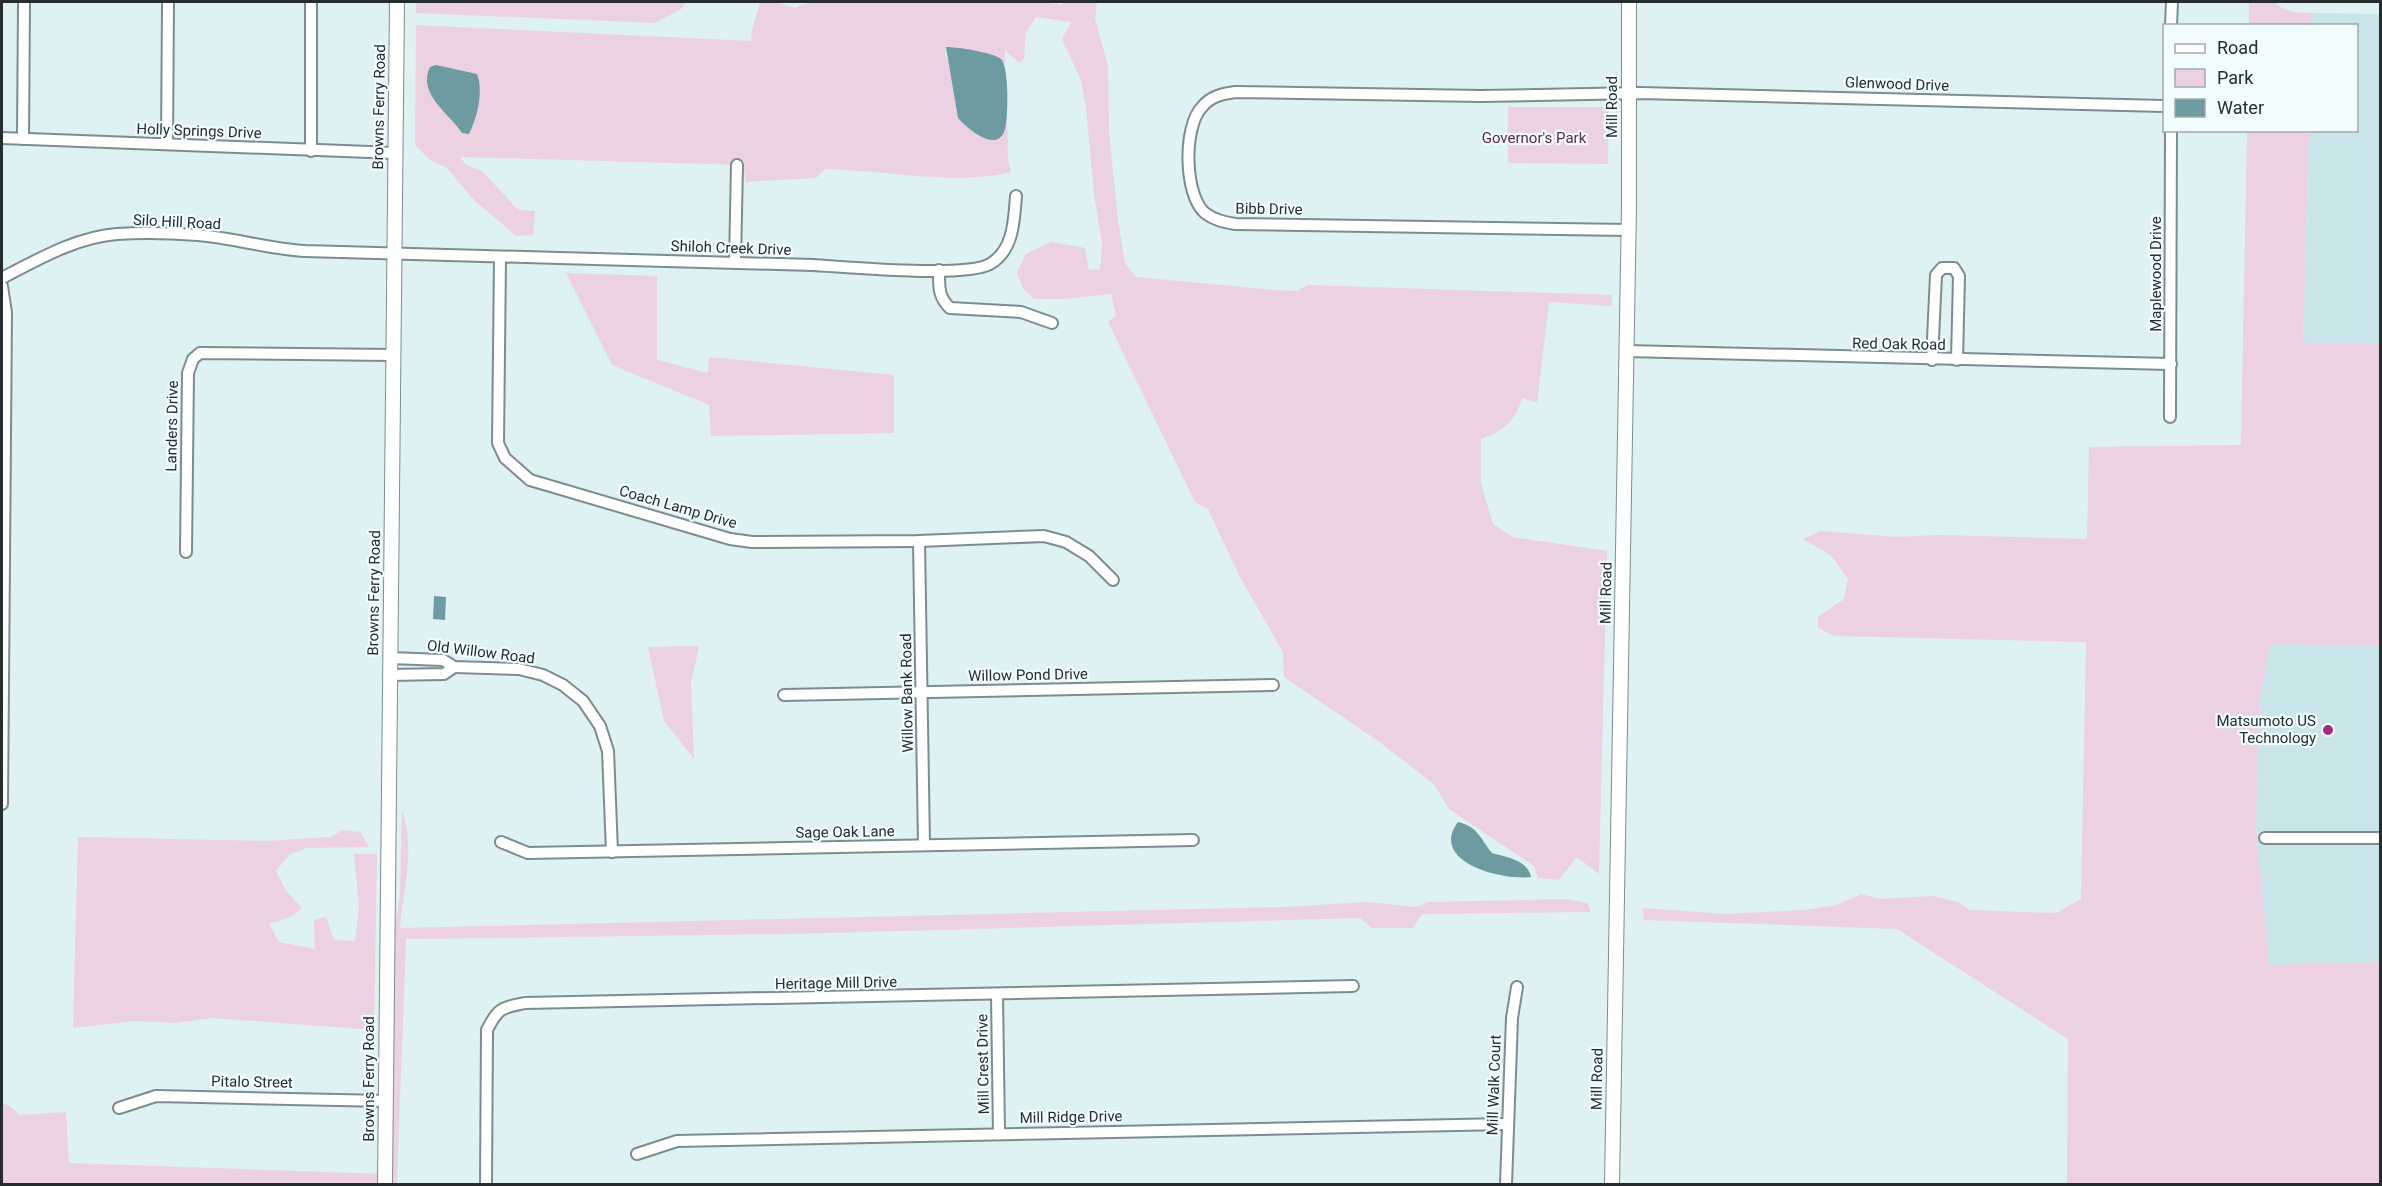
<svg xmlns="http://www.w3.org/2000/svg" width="2382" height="1186" font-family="Roboto,sans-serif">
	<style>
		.built { fill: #cae5e9 }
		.green { fill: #ecd1e2; fill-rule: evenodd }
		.water { fill: #6c9ca1 }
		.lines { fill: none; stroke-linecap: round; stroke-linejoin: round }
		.street-casing { stroke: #7c8d8f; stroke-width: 14 }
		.secondary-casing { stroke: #7c8d8f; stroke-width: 16 }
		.street { stroke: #fff; stroke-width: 10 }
		.secondary { stroke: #fff; stroke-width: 14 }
		.poi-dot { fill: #a12b84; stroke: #f1fdfe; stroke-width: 2 }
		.labels { text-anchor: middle; stroke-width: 4.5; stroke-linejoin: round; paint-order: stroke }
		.street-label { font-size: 15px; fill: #262d2e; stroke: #f1fdfe }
		.park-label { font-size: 15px; fill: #592a4b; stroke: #f1fdfe }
		.poi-label { font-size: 15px; fill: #262d2e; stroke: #f1fdfe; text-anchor: end }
	</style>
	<rect width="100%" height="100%" fill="#def1f3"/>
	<g class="built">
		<path d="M 2311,13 L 2380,14 L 2380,344 L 2303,343 L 2309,131 L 2356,130 L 2356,26 L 2311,25 Z"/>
		<path d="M 2271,644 L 2380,646 L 2380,962 L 2269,966 L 2256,825 L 2260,696 Z"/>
	</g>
	<g class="green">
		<path d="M 416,2 L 686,2 L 681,9 L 655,23 L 416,13 Z"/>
		<path d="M 760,2 L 775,2 L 795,8 L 810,2 L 1044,2 L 1062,5 L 1064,2 L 1097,2 L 1095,19 L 1108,66 L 1109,132 L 1118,220 L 1125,263 L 1136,277 L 1276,290 L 1297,291 L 1308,285 L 1612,295 L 1612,306 L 1549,302 L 1537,403 L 1522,398 C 1515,421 1504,431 1481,439 L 1481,484 L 1493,524 L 1513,537 L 1607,551 L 1599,874 L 1577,857 L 1559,880 L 1538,878 L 1534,866 L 1449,809 L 1434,784 L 1378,741 L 1284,677 L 1283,652 L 1240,577 L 1208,509 L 1195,502 L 1108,322 L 1116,315 L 1111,294 L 1063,299 L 1034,299 L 1022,287 L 1017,273 L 1026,254 L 1051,242 L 1085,248 L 1089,270 L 1100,269 L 1102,244 L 1094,194 L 1086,107 L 1081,80 L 1062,39 L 1071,22 L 1036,17 L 1026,32 L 1024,59 L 1019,63 L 1005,50 L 1005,64 C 993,49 968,52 951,47 L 945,53 L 950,65 L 958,118 L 1005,129 L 1007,115 L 1008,159 L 1011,172 C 956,186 883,170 825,169 L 816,178 L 746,182 L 743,165 L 460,157 L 466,165 L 482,171 L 518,210 L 535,211 L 533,235 L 516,236 L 474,200 L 447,168 L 430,160 L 415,145 L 416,25 L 752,41 L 751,34 ZM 479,78 L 480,89 L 473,127 L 462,133 L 458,127 Z"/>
		<path d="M 2249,2 L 2275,2 C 2283,12 2299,13 2311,13 L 2311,25 L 2249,25 Z"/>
		<path d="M 1508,107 L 1609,107 L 1608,164 L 1508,163 Z"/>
		<path d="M 2247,131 L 2309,131 L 2303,343 L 2380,344 L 2380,646 L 2271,644 L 2260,696 L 2256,825 L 2269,965 L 2380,962 L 2380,1184 L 2067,1184 L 2068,1039 L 1897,929 L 1644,920 L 1643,908 L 1725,914 L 1805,910 L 1837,905 L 1861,894 L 1880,899 L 1933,896 L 1957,902 L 1970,910 L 2024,912 L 2056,913 L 2081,899 L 2086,642 L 1834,636 L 1818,628 L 1818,617 L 1844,599 L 1848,579 L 1832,556 L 1803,539 L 1820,531 L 1895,537 L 1938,535 L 2087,539 L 2089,447 L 2241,445 Z"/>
		<path d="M 566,273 L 657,276 L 657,360 L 708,373 L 709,357 L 894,375 L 894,433 L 711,436 L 709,405 L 612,365 Z"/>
		<path d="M 699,646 L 691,684 L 694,759 L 664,721 L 648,647 Z"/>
		<path d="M 402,811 C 416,848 403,890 400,928 L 1283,907 L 1366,902 L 1416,907 L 1429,902 L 1567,899 L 1587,903 L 1591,912 L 1422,914 L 1413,928 L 1372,928 L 1360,918 L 792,934 L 406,939 L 397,1184 L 390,1184 L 395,926 L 400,896 Z"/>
		<path d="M 342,830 L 360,832 L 369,847 L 306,848 L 289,855 L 276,871 L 286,891 L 302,908 L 292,916 L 269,924 L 279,942 L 315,949 L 314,920 L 326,917 L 334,940 L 355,941 L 359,907 L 354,854 L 377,854 L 374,1030 L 213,1018 L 176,1023 L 135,1021 L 73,1028 L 78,837 L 266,841 L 331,837 Z"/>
		<path d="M 2,1103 L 10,1106 L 20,1115 L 66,1112 L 69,1163 L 385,1174 L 385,1184 L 2,1184 Z"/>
	</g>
	<g class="water">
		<path d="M 946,47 C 957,47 992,52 1001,59 C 1009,65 1009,122 1004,132 C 995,153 966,127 958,118 Z"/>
		<path d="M 436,65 L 477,74 C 484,90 477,119 469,134 L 462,133 C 449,113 417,94 430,67 Z"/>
		<path d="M 434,596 L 446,597 L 445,620 L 433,619 Z"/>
		<path d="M 1458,822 C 1479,827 1480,839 1492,853 C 1506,857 1528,860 1531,877 C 1503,881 1428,862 1458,822 Z"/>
	</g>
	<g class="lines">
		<defs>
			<g id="street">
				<path d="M 2171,26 L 2172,2"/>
				<path d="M 2,138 L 395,153"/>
				<path d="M 23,139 L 24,2"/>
				<path d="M 167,144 L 168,2"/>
				<path d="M 311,151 L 311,2"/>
				<path d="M 1629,230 L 1235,224 C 1224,222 1214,220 1205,213 C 1184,195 1183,127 1202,107 C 1211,96 1222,94 1235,92 L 1481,96 L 1640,93 L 2164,106"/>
				<path d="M 500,258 L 498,443 L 505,458 L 530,480 L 730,539 L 752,542 L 919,541 L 1044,536 L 1066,542 L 1089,556 L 1113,580"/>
				<path d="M 735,262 L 737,165"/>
				<path d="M 939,270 C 939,286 938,297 950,308 L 1021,312 L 1052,323"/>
				<path d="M 2,278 C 37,260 76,237 117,234 C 143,232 172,233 198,235 C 234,238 269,249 305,251 C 474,257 644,259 813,265 C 848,267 965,278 990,264 C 1014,250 1014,220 1016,196"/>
				<path d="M 2,286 L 6,313 L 2,804"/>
				<path d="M 1627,351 L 2171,364"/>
				<path d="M 1932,360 L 1936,275 L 1942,268 L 1954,268 L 1959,276 L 1957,360"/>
				<path d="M 2170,417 L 2171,130"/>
				<path d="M 919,541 L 924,845"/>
				<path d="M 186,552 L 188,373 L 193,359 L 200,353 L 393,355"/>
				<path d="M 390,658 L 443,660 L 454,667 L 519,669 L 543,675 L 563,685 L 583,701 L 600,726 L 608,751 L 612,852"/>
				<path d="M 390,675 L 444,674 L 454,667"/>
				<path d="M 784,695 L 1273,685"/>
				<path d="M 2265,838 L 2380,838"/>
				<path d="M 501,842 L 528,853 L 1193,840"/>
				<path d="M 997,995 L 999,1133"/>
				<path d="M 119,1108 L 156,1096 L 386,1101"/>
				<path d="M 637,1154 L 677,1141 L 1507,1124"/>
				<path d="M 486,1184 L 487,1030 C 498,1008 501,1008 525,1003 L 1353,986"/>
				<path d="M 1506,1184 L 1512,1018 L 1517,987"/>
			</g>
			<g id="secondary">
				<path d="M 385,1184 L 397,2"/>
				<path d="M 1612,1184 L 1629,206 L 1629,2"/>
			</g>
		</defs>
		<use href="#street" class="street-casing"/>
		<use href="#secondary" class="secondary-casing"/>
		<use href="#street" class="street"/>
		<use href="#secondary" class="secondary"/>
	</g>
	<circle class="poi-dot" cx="2328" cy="730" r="6"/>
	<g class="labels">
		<g class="street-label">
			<text transform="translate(1897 84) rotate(2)" y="5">Glenwood Drive</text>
			<text transform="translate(379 107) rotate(-89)" y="5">Browns Ferry Road</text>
			<text transform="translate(1612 107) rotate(-90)" y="5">Mill Road</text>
			<text transform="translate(199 131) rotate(2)" y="5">Holly Springs Drive</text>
			<text transform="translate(1269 209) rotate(1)" y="5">Bibb Drive</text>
			<text transform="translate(177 222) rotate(3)" y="5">Silo Hill Road</text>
			<text transform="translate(731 248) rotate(2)" y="5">Shiloh Creek Drive</text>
			<text transform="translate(2156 274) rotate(-90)" y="5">Maplewood Drive</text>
			<text transform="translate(1899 344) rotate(1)" y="5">Red Oak Road</text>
			<text transform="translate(172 426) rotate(-89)" y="5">Landers Drive</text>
			<text transform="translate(678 507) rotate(16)" y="5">Coach Lamp Drive</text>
			<text transform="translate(374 593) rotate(-89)" y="5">Browns Ferry Road</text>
			<text transform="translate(1606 593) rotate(-89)" y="5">Mill Road</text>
			<text transform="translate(481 652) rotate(7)" y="5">Old Willow Road</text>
			<text transform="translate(1028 675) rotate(-1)" y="5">Willow Pond Drive</text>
			<text transform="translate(907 693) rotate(-91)" y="5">Willow Bank Road</text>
			<text transform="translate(845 832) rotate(-1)" y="5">Sage Oak Lane</text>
			<text transform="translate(836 983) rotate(-1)" y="5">Heritage Mill Drive</text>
			<text transform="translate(983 1064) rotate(-91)" y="5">Mill Crest Drive</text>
			<text transform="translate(369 1079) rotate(-90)" y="5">Browns Ferry Road</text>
			<text transform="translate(1597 1079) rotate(-89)" y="5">Mill Road</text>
			<text transform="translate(252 1082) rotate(1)" y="5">Pitalo Street</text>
			<text transform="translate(1494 1085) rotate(-88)" y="5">Mill Walk Court</text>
			<text transform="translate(1071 1117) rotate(-1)" y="5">Mill Ridge Drive</text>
		</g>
		<g class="park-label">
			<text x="1534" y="143">Governor's Park</text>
		</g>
		<g class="poi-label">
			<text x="2316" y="726">Matsumoto US<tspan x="2316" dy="17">Technology</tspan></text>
		</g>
	</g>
	<rect width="2382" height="1186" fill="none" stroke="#262d2e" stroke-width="6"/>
	<rect x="2163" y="24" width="195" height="108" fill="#f1fdfe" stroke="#a0aaab" stroke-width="1.5"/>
	<rect x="2175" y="44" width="30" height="9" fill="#ffffff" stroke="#a0aaab" stroke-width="1.5"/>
	<text x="2217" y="54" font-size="18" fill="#262d2e">Road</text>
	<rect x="2175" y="69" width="30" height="18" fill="#ecd1e2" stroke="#a0aaab" stroke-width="1.5"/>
	<text x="2217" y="84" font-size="18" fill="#262d2e">Park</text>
	<rect x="2175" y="99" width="30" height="18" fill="#6c9ca1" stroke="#a0aaab" stroke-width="1.5"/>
	<text x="2217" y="114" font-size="18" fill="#262d2e">Water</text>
</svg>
